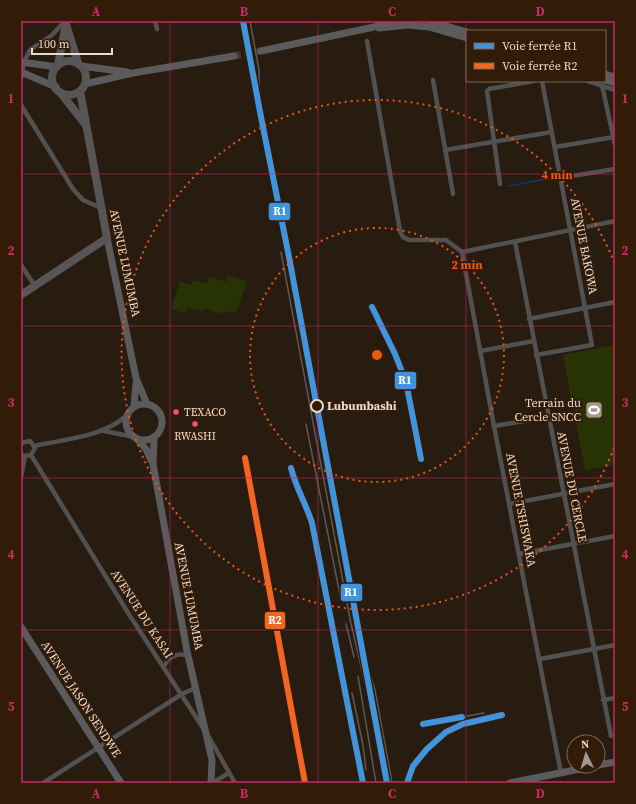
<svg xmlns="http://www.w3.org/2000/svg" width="636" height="804" font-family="'Source Serif 4',serif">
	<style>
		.green { fill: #273305 }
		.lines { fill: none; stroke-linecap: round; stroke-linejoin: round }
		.stream { stroke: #043e75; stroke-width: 1.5 }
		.secondary-tunnel { stroke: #45382d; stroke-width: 7; stroke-dasharray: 7 3.5; stroke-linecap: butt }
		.street { stroke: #515152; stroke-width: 4.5 }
		.secondary { stroke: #5b5b5e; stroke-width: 7 }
		.highway { stroke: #585556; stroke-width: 8 }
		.rail { stroke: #5e5857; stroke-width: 1.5 }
		.rail-1-casing { stroke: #321b07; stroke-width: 9 }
		.rail-2-casing { stroke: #321b07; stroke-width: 9 }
		.rail-1 { stroke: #4094de; stroke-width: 6 }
		.rail-2 { stroke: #f26522; stroke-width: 6 }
		.grid { fill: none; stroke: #c62b66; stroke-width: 1; stroke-opacity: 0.55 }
		.ring { fill: none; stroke: #e8590c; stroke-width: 2; stroke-dasharray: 2 4 }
		.stop-dot { fill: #321b07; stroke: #e9d9cd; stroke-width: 2 }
		.bus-dot { fill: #f65372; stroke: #321b07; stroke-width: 1.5 }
		.labels { text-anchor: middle; stroke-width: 4; stroke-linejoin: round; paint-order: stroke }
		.bus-label { font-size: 11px; fill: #e9d9cd; stroke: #321b07; text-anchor: start }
		.street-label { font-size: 12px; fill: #e9d9cd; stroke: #321b07 }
		.poi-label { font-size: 12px; fill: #e9d9cd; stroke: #321b07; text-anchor: end }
		.stop-label { font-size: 12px; font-weight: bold; fill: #e9d9cd; stroke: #321b07; text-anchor: start }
		.centre { fill: #e8590c; stroke: #321b07; stroke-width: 2 }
		.ring-label { font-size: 12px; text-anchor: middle; font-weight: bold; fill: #e8590c; stroke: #321b07; stroke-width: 4; stroke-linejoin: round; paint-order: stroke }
		.line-badge { stroke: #321b07; stroke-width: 1.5 }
		.badge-label { font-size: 11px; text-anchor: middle; font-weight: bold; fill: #fff }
		.neatline { fill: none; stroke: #c62b66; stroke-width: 1.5 }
		.grid-label { font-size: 13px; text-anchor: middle; font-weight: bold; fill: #c62b66 }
	</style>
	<rect width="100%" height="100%" fill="#281c11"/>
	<g class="green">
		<path d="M 228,275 L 247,281 L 236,313 L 224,311 L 222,314 L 204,308 L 203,311 L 187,307 L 184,313 L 171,309 L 180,281 L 191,285 L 193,280 L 207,284 L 209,277 L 226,282 Z"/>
		<path d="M 615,345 L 615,465 L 585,470 L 563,355 Z"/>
	</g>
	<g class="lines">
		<path class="stream" d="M 509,186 L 557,177"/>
		<path class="secondary-tunnel" d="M 234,56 L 261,51"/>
		<g class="street">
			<path d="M 155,21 L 157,29"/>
			<path d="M 367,41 L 400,231 L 403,237 L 409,240 L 446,240 L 462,252"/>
			<path d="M 21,78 L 24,62 L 30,50 L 52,35 L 65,21"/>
			<path d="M 433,80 L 453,194"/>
			<path d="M 588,81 L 615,90"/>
			<path d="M 602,85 L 615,145"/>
			<path d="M 21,105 L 73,189 L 83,200 L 101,208"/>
			<path d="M 555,147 L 614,137"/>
			<path d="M 445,150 L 552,132"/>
			<path d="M 560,178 L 615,169"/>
			<path d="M 500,184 L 487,91 L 489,89 L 534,81"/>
			<path d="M 515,242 L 611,736"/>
			<path d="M 462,252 L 494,426 L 561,773"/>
			<path d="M 462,252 L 615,221"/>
			<path d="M 21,265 L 35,286"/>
			<path d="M 529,319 L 615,302"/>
			<path d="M 480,351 L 534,341"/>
			<path d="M 536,355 L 592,345 L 542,81"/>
			<path d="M 494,426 L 548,417"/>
			<path d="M 104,431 L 134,437"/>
			<path d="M 21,443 L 30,441 L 35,448 L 31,455 L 25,456 L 21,454"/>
			<path d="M 34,446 C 65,439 104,437 127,415"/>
			<path d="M 31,455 L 130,616 L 203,728"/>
			<path d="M 21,477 L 25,456"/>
			<path d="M 509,504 L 615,484"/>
			<path d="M 519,554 L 615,536"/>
			<path d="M 540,659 L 615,645"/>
			<path d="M 164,667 C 167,657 178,652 188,656"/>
			<path d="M 603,700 L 615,698"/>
			<path d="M 209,737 L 235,783"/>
			<path d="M 43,783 L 182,694 L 195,688"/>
			<path d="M 212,783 L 229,773"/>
		</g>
		<g class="secondary">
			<path d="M 429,21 L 467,32"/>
			<path d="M 379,28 L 408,25 L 429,27 L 467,38"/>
			<path d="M 261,51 L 374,27 L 392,21"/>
			<path d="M 21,62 L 57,67"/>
			<path d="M 81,66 L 127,72"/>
			<path d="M 21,72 L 56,87"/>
			<path d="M 605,74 L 615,77"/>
			<path d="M 605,80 L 615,83"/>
			<path d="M 85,84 L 133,73 L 234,56"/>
			<path d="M 107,238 L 136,378 L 147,404"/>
			<circle cx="144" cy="422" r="18"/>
			<path d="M 134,407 L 136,383"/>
			<path d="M 154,438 L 153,464 L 187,651 L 212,760 L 211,783"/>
			<path d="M 137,439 L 146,449 L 151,460"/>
			<path d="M 21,627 L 121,783"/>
			<path d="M 598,765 L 615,762"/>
			<path d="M 510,783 L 595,766"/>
		</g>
		<g class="highway">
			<path d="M 65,21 L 78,63"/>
			<circle cx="69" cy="78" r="17"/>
			<path d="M 58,65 L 66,24"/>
			<path d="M 60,92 L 85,124"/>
			<path d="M 21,295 L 107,238 L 80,91"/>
		</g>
		<g class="rail">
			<path d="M 250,21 L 259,70 L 259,90"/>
			<path d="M 281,252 L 350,619 L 365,684"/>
			<path d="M 372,307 L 395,354 L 406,382 L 421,459"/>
			<path d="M 306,424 L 341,600"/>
			<path d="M 245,458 L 305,783"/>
			<path d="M 291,468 C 296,488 306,504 312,523 L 363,783"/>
			<path d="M 346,624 L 354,657"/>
			<path d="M 361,643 L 375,690 L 392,783"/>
			<path d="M 358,676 L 376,783"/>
			<path d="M 352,693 L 363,745 L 366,770"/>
			<path d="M 423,724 L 484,713"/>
			<path d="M 377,730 L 384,783"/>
			<path d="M 407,783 L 413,766 L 427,749 L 446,732 L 463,724 L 502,715"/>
		</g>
		<defs>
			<g id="rail-1">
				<path d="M 243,21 L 261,117 L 289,257 L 387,783"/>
				<path d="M 372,307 L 395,354 L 406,382 L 421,459"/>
				<path d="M 291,468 C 296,488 306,504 312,523 L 363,783"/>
				<path d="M 423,724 L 462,717"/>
				<path d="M 407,783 L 413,766 L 427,749 L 446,732 L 463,724 L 502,715"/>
			</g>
			<path id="rail-2" d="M 245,458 L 305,783"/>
		</defs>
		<use href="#rail-1" class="rail-1-casing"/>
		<use href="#rail-2" class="rail-2-casing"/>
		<use href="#rail-1" class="rail-1"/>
		<use href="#rail-2" class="rail-2"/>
	</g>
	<path class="grid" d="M 170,21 L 170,783M 318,21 L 318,783M 466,21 L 466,783M 21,174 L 615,174M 21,326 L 615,326M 21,478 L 615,478M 21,630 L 615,630"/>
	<g class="ring">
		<circle cx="377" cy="355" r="127"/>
		<path d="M614 448A255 255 0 1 1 614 262"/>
	</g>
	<defs>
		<symbol id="stadium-square" viewBox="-11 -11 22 22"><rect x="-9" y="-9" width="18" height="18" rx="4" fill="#a5978b" stroke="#321b07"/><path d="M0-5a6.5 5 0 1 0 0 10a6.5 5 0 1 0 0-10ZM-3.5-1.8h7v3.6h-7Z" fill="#fff"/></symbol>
	</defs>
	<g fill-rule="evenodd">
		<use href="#stadium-square" x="584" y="400" width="20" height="20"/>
	</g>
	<circle class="stop-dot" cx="317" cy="406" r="6"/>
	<g class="bus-dot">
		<circle cx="176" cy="412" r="3.5"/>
		<circle cx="195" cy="424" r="3.5"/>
	</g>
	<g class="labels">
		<g class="bus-label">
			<text x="184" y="416">TEXACO</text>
			<text x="195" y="440" text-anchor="middle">RWASHI</text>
		</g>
		<g class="street-label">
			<text transform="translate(584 246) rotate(79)" y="4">AVENUE BAKOWA</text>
			<text transform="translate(125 263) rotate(78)" y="4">AVENUE LUMUMBA</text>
			<text transform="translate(572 487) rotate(79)" y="4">AVENUE DU CERCLE</text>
			<text transform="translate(521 510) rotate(79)" y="4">AVENUE TSHISWAKA</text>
			<text transform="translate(189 596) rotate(79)" y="4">AVENUE LUMUMBA</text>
			<text transform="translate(142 614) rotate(57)" y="4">AVENUE DU KASAI</text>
			<text transform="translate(81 699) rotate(57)" y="4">AVENUE JASON SENDWE</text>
		</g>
		<g class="poi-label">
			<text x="581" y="407">Terrain du<tspan x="581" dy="14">Cercle SNCC</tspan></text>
		</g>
		<g class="stop-label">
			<text x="327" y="410">Lubumbashi</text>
		</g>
	</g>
	<circle cx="377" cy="355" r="6" class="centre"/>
	<g class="ring-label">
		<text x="557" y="179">4 min</text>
		<text x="467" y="269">2 min</text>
	</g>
	<g class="line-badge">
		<rect x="268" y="202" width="23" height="19" rx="4" fill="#4094de"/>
		<rect x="394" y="371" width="23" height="19" rx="4" fill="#4094de"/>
		<rect x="340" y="583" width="23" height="19" rx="4" fill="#4094de"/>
		<rect x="264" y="611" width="22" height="19" rx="4" fill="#f26522"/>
	</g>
	<g class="badge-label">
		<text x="280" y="215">R1</text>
		<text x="405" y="384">R1</text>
		<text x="351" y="596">R1</text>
		<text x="275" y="624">R2</text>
	</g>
	<rect width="636" height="804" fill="none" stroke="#321b07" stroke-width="44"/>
	<rect x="466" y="30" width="140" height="52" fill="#321b07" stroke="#7b6756"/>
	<rect x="474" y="43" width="20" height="6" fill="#4094de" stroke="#7b6756"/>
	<text x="502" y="50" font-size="12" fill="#e9d9cd">Voie ferrée R1</text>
	<rect x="474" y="63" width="20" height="6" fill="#f26522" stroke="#7b6756"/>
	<text x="502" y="70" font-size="12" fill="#e9d9cd">Voie ferrée R2</text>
	<g transform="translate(586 754) rotate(355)"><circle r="19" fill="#321b07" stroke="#7b6756"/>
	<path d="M0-3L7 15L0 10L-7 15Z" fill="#a5978b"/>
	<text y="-6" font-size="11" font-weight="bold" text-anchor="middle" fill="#e9d9cd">N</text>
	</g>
	<path d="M32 48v6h80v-6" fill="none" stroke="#e9d9cd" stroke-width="2"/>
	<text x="38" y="48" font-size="12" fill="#e9d9cd" stroke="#321b07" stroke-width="3" paint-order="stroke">100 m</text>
	<rect x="22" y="22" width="592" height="760" class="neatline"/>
	<g class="grid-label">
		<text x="96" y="16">A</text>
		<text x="244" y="16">B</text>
		<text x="392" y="16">C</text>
		<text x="540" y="16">D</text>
		<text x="11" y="103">1</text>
		<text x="625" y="103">1</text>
		<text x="11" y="255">2</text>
		<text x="625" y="255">2</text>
		<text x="11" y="407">3</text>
		<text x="625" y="407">3</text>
		<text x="11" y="559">4</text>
		<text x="625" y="559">4</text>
		<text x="11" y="711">5</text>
		<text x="625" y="711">5</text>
		<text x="96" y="798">A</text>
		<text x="244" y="798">B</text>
		<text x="392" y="798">C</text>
		<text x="540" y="798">D</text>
	</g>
</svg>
